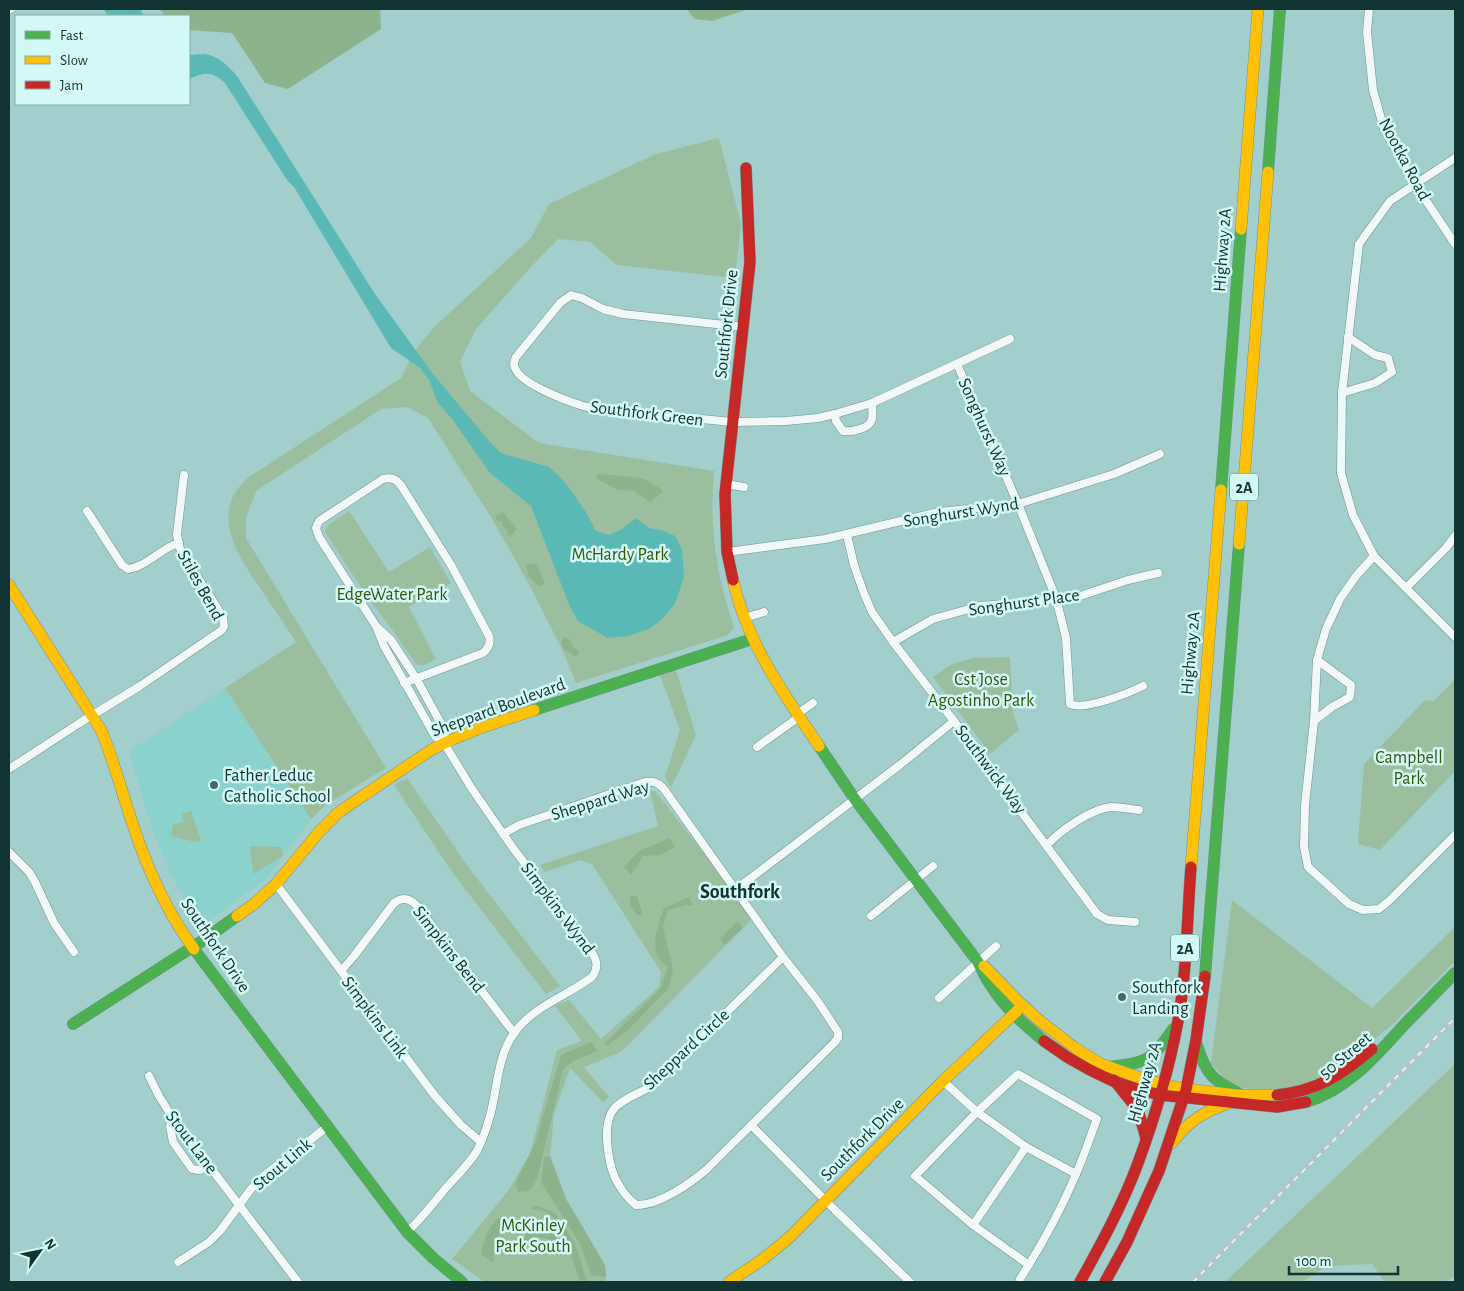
<svg xmlns="http://www.w3.org/2000/svg" width="1464" height="1291" font-family="'Alegreya Sans',sans-serif">
	<style>
		.built { fill: #8bd2cd }
		.green { fill: #9bbf9e }
		.forest { fill: #8db38c }
		.water { fill: #5bb9b5 }
		.lines { fill: none; stroke-linecap: round; stroke-linejoin: round }
		.street-casing { stroke: #6f9391; stroke-width: 9 }
		.fast-casing { stroke: #6f9391; stroke-width: 12 }
		.slow-casing { stroke: #6f9391; stroke-width: 12 }
		.jam-casing { stroke: #6f9391; stroke-width: 12 }
		.street { stroke: #f1f8f7; stroke-width: 8 }
		.fast { stroke: #4caf50; stroke-width: 11 }
		.slow { stroke: #ffc107; stroke-width: 11 }
		.jam { stroke: #c62828; stroke-width: 11 }
		.rail-casing { stroke: #b6c3c2; stroke-width: 4 }
		.rail { stroke: #d3f9f6; stroke-width: 2; stroke-dasharray: 5.5; stroke-linecap: butt }
		.poi-dot { fill: #446967; stroke: #d3f9f6; stroke-width: 2 }
		.labels { text-anchor: middle; stroke-width: 5; stroke-linejoin: round; paint-order: stroke }
		.shield { fill: #d3f9f6; stroke: #4b6e6c; stroke-width: 1 }
		.shield-label { font-size: 16px; font-weight: bold; fill: #113331 }
		.street-label { font-size: 18px; fill: #113331; stroke: #d3f9f6 }
		.park-label { font-size: 18px; fill: #365509; stroke: #d3f9f6 }
		.poi-label { font-size: 18px; fill: #113331; stroke: #d3f9f6; text-anchor: start }
		.quarter-label { font-size: 20px; font-weight: bold; fill: #113331; stroke: #d3f9f6 }
	</style>
	<rect width="100%" height="100%" fill="#a2cecb"/>
	<path class="built" d="M 225,688 L 311,819 L 267,878 L 206,924 L 197,922 L 168,868 L 152,829 L 129,751 Z"/>
	<g class="green">
		<path d="M 719,138 L 741,224 L 735,278 L 617,265 L 590,242 L 558,239 L 530,268 L 476,329 L 460,362 L 470,391 L 539,443 L 714,471 C 709,528 716,573 734,627 L 728,635 L 576,683 L 562,649 L 530,586 L 491,517 L 428,418 L 407,407 L 381,409 L 256,491 L 246,518 L 246,538 L 386,768 L 326,805 L 311,819 L 225,688 L 296,642 C 285,625 273,608 262,591 C 238,556 207,512 249,477 L 401,378 L 413,353 L 433,328 L 531,238 L 549,204 L 656,154 Z"/>
		<path d="M 349,511 L 389,572 L 430,547 L 451,583 L 409,607 L 436,659 C 430,662 423,668 416,664 L 391,628 L 364,592 L 327,535 L 325,531 L 328,525 Z"/>
		<path d="M 1010,657 L 1013,713 L 1019,730 L 990,754 L 933,677 L 952,664 L 974,658 Z"/>
		<path d="M 676,670 L 696,735 L 671,788 L 665,777 L 680,730 L 660,675 Z"/>
		<path d="M 1455,679 L 1455,771 L 1380,850 L 1358,844 L 1364,764 L 1425,700 L 1434,701 Z"/>
		<path d="M 407,778 L 469,868 L 560,986 L 546,994 L 452,872 L 394,785 Z"/>
		<path d="M 650,791 L 655,791 L 754,917 L 621,1052 L 584,1067 L 609,1097 L 603,1102 L 570,1068 L 554,1114 L 550,1156 L 566,1199 L 605,1265 L 606,1282 L 485,1282 L 452,1259 L 508,1191 L 530,1154 L 557,1050 L 582,1041 L 555,1006 L 569,1000 L 601,1039 L 659,987 L 661,972 L 592,864 L 580,860 L 545,872 L 540,865 L 658,826 Z"/>
		<path d="M 191,811 L 201,840 L 195,842 L 171,836 L 173,825 L 184,821 L 182,814 Z"/>
		<path d="M 250,846 L 282,847 L 283,856 L 253,874 Z"/>
		<path d="M 1232,900 L 1372,1008 L 1455,927 L 1455,961 L 1394,1023 L 1338,1070 L 1290,1093 L 1233,1087 L 1211,1063 Z"/>
		<path d="M 1455,1064 L 1455,1276 L 1444,1282 L 1385,1282 L 1372,1264 L 1327,1266 L 1302,1282 L 1225,1282 Z"/>
	</g>
	<g class="forest">
		<path d="M 160,9 L 380,9 L 381,29 L 288,89 L 265,83 L 232,33 L 189,30 L 189,16 L 165,16 Z"/>
		<path d="M 687,9 L 748,9 L 712,21 L 694,19 Z"/>
		<path d="M 598,474 L 625,476 L 645,479 L 664,491 L 650,502 L 634,491 L 618,490 L 595,478 Z"/>
		<path d="M 503,512 L 517,529 L 513,534 L 508,537 L 507,530 L 504,528 L 501,521 L 498,522 L 495,516 Z"/>
		<path d="M 535,563 L 541,573 L 545,585 L 539,586 L 530,578 L 525,565 Z"/>
		<path d="M 564,637 L 570,640 L 572,645 L 579,652 L 576,657 L 564,649 L 561,642 Z"/>
		<path d="M 670,838 L 675,847 L 661,855 L 643,856 L 631,875 L 624,867 L 639,851 Z"/>
		<path d="M 630,896 L 637,896 L 643,915 L 637,915 L 630,905 Z"/>
		<path d="M 689,897 L 693,905 L 685,905 L 668,910 L 663,926 L 673,970 L 669,988 L 627,1031 L 607,1046 L 605,1043 L 661,988 L 668,968 C 665,965 661,962 659,959 C 650,945 659,922 664,908 Z"/>
		<path d="M 738,921 L 743,928 L 724,945 L 720,939 Z"/>
		<path d="M 591,1042 L 598,1051 L 573,1061 L 563,1070 L 537,1179 L 530,1191 L 518,1192 L 515,1184 L 536,1141 L 561,1055 Z"/>
		<path d="M 550,1156 L 566,1199 L 605,1265 L 606,1277 L 591,1275 L 580,1244 L 541,1182 L 544,1157 Z"/>
		<path d="M 538,1206 L 554,1212 L 573,1240 L 580,1258 L 587,1282 L 579,1279 C 573,1262 564,1223 549,1214 C 544,1211 536,1210 530,1208 Z"/>
		<path d="M 499,1217 L 501,1224 L 493,1263 L 481,1254 C 483,1240 489,1227 499,1217 Z"/>
		<path d="M 538,1230 L 556,1235 L 560,1244 L 554,1246 L 551,1240 C 529,1235 531,1238 519,1255 L 512,1252 L 527,1233 Z"/>
	</g>
	<g class="water">
		<path d="M 104,9 L 140,9 L 144,16 L 108,16 Z"/>
		<path d="M 204,54 C 219,56 227,65 237,76 L 375,294 L 433,374 L 490,442 L 501,453 L 549,467 L 564,481 L 586,512 L 596,531 L 609,535 L 622,529 L 636,518 L 649,528 L 665,531 L 675,536 L 682,549 L 684,577 L 675,604 L 661,620 L 649,629 L 628,636 L 608,638 L 578,621 L 570,607 L 531,506 L 490,473 L 452,419 L 438,403 L 429,380 L 420,368 L 391,348 L 294,187 L 287,180 L 225,83 C 212,71 205,72 189,79 L 189,55 Z"/>
	</g>
	<g class="lines">
		<defs>
			<g id="street">
				<path d="M 1369,9 L 1367,32 L 1373,90 L 1384,129 L 1415,184 L 1455,244"/>
				<path d="M 9,10 L 11,9"/>
				<path d="M 1455,158 L 1390,201 L 1359,244 L 1342,393 L 1341,473 L 1353,515 L 1374,556 L 1455,637"/>
				<path d="M 744,327 L 623,314 L 603,309 L 582,298 L 571,295 L 560,303 L 516,357 C 514,361 513,364 515,368 C 521,385 574,404 591,408 L 732,422 L 786,421 L 818,418 L 835,414 L 872,403 L 1010,339"/>
				<path d="M 957,364 L 1018,504 L 1056,598 L 1066,638 L 1070,704 C 1084,711 1129,693 1143,686"/>
				<path d="M 1342,393 L 1375,383 L 1392,372 L 1388,358 L 1375,355 L 1348,337"/>
				<path d="M 835,414 L 836,421 L 843,431 C 851,432 870,429 872,419 C 873,414 872,408 872,403"/>
				<path d="M 726,484 L 744,487"/>
				<path d="M 87,511 L 122,565 L 128,569 C 146,567 161,548 179,543"/>
				<path d="M 847,535 L 854,565 L 863,591 L 872,612 L 893,642 L 954,721 L 1097,914 L 1108,920 L 1135,922"/>
				<path d="M 727,552 L 825,539 L 939,512 L 1018,504 L 1114,474 L 1160,454"/>
				<path d="M 1374,556 L 1356,576 L 1340,599 L 1326,629 L 1317,660 L 1314,721 L 1305,805 L 1304,847 L 1308,867 L 1349,904 L 1363,910 L 1379,909 L 1390,900 L 1455,835"/>
				<path d="M 1406,588 L 1446,548 L 1455,536"/>
				<path d="M 744,618 L 764,612"/>
				<path d="M 378,628 L 391,640 L 416,678 L 445,731 L 444,743"/>
				<path d="M 893,642 L 933,619 L 980,606 L 1045,601 L 1056,598 L 1074,598 L 1128,580 L 1158,573"/>
				<path d="M 404,683 L 483,653 C 489,648 491,643 489,636 L 451,565 L 402,487 C 397,479 392,477 383,479 L 319,521 L 316,528 L 319,537 L 376,626 L 384,646 L 435,736 L 444,743 L 472,789 L 513,848 L 589,948 C 596,958 600,966 592,977 C 567,996 535,1005 515,1032 C 496,1057 498,1091 489,1119 C 486,1130 482,1141 477,1151 C 468,1165 456,1177 445,1189 C 433,1204 421,1219 407,1232"/>
				<path d="M 797,714 L 813,703"/>
				<path d="M 1314,721 L 1332,707 L 1350,697 L 1351,685 L 1317,660"/>
				<path d="M 757,747 L 799,717"/>
				<path d="M 9,769 L 78,724 L 140,686 L 222,630 L 224,626 L 223,617 L 182,553 L 179,546 L 177,534 L 184,475"/>
				<path d="M 503,834 L 519,825 L 645,782 C 653,781 658,782 664,789 L 783,957 L 817,1000 L 838,1032 L 838,1038 L 834,1043 L 707,1169 C 691,1183 658,1206 636,1205 C 627,1198 620,1188 615,1178 C 608,1161 602,1125 613,1110 C 619,1101 637,1094 646,1089 C 653,1085 658,1080 664,1074 L 783,957"/>
				<path d="M 1047,845 C 1061,830 1091,809 1111,807 C 1120,807 1130,809 1139,810"/>
				<path d="M 9,852 L 29,872 L 35,882 L 54,923 L 74,952"/>
				<path d="M 276,884 L 435,1096 L 461,1125 L 481,1142"/>
				<path d="M 735,890 L 901,764 L 954,721"/>
				<path d="M 871,916 L 933,866"/>
				<path d="M 341,971 L 354,956 L 394,903 C 402,897 409,898 416,905 L 514,1033"/>
				<path d="M 939,998 L 996,946"/>
				<path d="M 149,1076 L 159,1096 L 174,1120 L 298,1282"/>
				<path d="M 943,1081 L 977,1112 L 1026,1147 L 1076,1174"/>
				<path d="M 174,1120 L 170,1126 L 173,1142 L 192,1169 L 199,1170 L 211,1167"/>
				<path d="M 751,1125 L 835,1210 L 910,1282"/>
				<path d="M 973,1225 L 1026,1147"/>
				<path d="M 178,1262 L 209,1242 L 220,1231 L 251,1189 L 261,1178 L 327,1127"/>
				<path d="M 1020,1279 C 1041,1246 1061,1210 1076,1174 C 1084,1156 1090,1137 1097,1119 L 1018,1074 L 977,1112 L 915,1176 L 973,1225 L 1029,1265"/>
			</g>
			<g id="fast">
				<path d="M 1268,172 L 1280,9"/>
				<path d="M 1221,490 L 1241,229"/>
				<path d="M 534,710 L 752,639"/>
				<path d="M 819,746 L 854,798 L 978,962 C 982,970 986,979 992,987 C 1005,1008 1025,1025 1044,1041"/>
				<path d="M 194,949 L 407,1232 L 433,1258 L 462,1282"/>
				<path d="M 1205,976 L 1239,544"/>
				<path d="M 73,1024 L 202,941 L 237,916"/>
				<path d="M 1197,1045 C 1206,1075 1213,1080 1240,1094"/>
				<path d="M 1109,1067 C 1147,1062 1151,1062 1173,1029"/>
				<path d="M 1306,1102 C 1347,1090 1376,1056 1404,1025 C 1421,1008 1438,990 1455,973"/>
			</g>
			<g id="slow">
				<path d="M 1241,229 L 1258,9"/>
				<path d="M 1239,544 L 1268,172"/>
				<path d="M 733,580 C 747,643 783,693 819,746"/>
				<path d="M 9,585 L 101,730 C 114,761 122,793 133,825 C 147,868 167,912 194,949"/>
				<path d="M 1191,867 L 1221,490"/>
				<path d="M 237,916 L 254,904 L 276,884 L 319,832 L 339,812 L 431,750 C 464,732 499,722 534,710"/>
				<path d="M 984,966 L 1019,1002 L 1040,1021 L 1075,1048 L 1101,1064 L 1143,1079 L 1179,1088 L 1237,1095 L 1277,1095"/>
				<path d="M 1172,1143 C 1189,1120 1205,1111 1232,1102"/>
				<path d="M 729,1282 L 763,1259 L 790,1237 L 943,1081 L 1018,1010"/>
			</g>
			<g id="jam">
				<path d="M 733,580 L 727,552 L 725,494 L 750,262 L 746,168"/>
				<path d="M 1044,1041 L 1067,1057 L 1090,1070 L 1113,1081 L 1137,1089 L 1160,1095 L 1277,1107 L 1306,1102"/>
				<path d="M 1114,1080 L 1138,1110 L 1146,1138"/>
				<path d="M 1277,1095 C 1317,1091 1342,1075 1372,1049"/>
				<path d="M 1080,1282 C 1101,1244 1123,1204 1138,1163 C 1155,1117 1169,1069 1178,1021 C 1187,971 1187,918 1191,867"/>
				<path d="M 1105,1282 L 1127,1242 L 1159,1171 L 1186,1090 L 1196,1040 L 1205,976"/>
			</g>
		</defs>
		<use href="#street" class="street-casing"/>
		<use href="#fast" class="fast-casing"/>
		<use href="#slow" class="slow-casing"/>
		<use href="#jam" class="jam-casing"/>
		<use href="#street" class="street"/>
		<use href="#fast" class="fast"/>
		<use href="#slow" class="slow"/>
		<use href="#jam" class="jam"/>
		<defs>
			<path id="rail" d="M 1193,1282 L 1455,1018"/>
		</defs>
		<use href="#rail" class="rail-casing"/>
		<use href="#rail" class="rail"/>
	</g>
	<g class="poi-dot">
		<circle cx="214" cy="785" r="5"/>
		<circle cx="1122" cy="997" r="5"/>
	</g>
	<g class="labels">
		<g class="shield">
			<rect x="1230" y="473.5" width="28" height="27" rx="4"/>
			<rect x="1171" y="934.5" width="28" height="27" rx="4"/>
		</g>
		<g class="shield-label">
			<text x="1244" y="493">2A</text>
			<text x="1185" y="954">2A</text>
		</g>
		<g class="street-label">
			<text transform="translate(1405 159) rotate(62)" y="6">Nootka Road</text>
			<text transform="translate(1222 250) rotate(-86)" y="6">Highway 2A</text>
			<text transform="translate(726 324) rotate(-84)" y="6">Southfork Drive</text>
			<text transform="translate(647 413) rotate(7)" y="6">Southfork Green</text>
			<text transform="translate(985 427) rotate(66)" y="6">Songhurst Way</text>
			<text transform="translate(961 512) rotate(-9)" y="6">Songhurst Wynd</text>
			<text transform="translate(201 585) rotate(61)" y="6">Stiles Bend</text>
			<text transform="translate(1024 602) rotate(-8)" y="6">Songhurst Place</text>
			<text transform="translate(1190 653) rotate(-85)" y="6">Highway 2A</text>
			<text transform="translate(498 707) rotate(-20)" y="6">Sheppard Boulevard</text>
			<text transform="translate(991 769) rotate(53)" y="6">Southwick Way</text>
			<text transform="translate(600 800) rotate(-17)" y="6">Sheppard Way</text>
			<text transform="translate(558 908) rotate(53)" y="6">Simpkins Wynd</text>
			<text transform="translate(216 945) rotate(56)" y="6">Southfork Drive</text>
			<text transform="translate(449 949) rotate(52)" y="6">Simpkins Bend</text>
			<text transform="translate(375 1017) rotate(53)" y="6">Simpkins Link</text>
			<text transform="translate(686 1049) rotate(-43)" y="6">Sheppard Circle</text>
			<text transform="translate(1345 1055) rotate(-40)" y="6">50 Street</text>
			<text transform="translate(1144 1082) rotate(-74)" y="6">Highway 2A</text>
			<text transform="translate(862 1139) rotate(-45)" y="6">Southfork Drive</text>
			<text transform="translate(192 1142) rotate(53)" y="6">Stout Lane</text>
			<text transform="translate(282 1164) rotate(-40)" y="6">Stout Link</text>
		</g>
		<g class="park-label">
			<text x="620" y="560">McHardy Park</text>
			<text x="392" y="600">EdgeWater Park</text>
			<text x="981" y="685">Cst Jose<tspan x="981" dy="21">Agostinho Park</tspan></text>
			<text x="1409" y="763">Campbell<tspan x="1409" dy="21">Park</tspan></text>
			<text x="533" y="1231">McKinley<tspan x="533" dy="21">Park South</tspan></text>
		</g>
		<g class="poi-label">
			<text x="224" y="781">Father Leduc<tspan x="224" dy="21">Catholic School</tspan></text>
			<text x="1132" y="993">Southfork<tspan x="1132" dy="21">Landing</tspan></text>
		</g>
		<g class="quarter-label">
			<text x="740" y="898">Southfork</text>
		</g>
	</g>
	<rect width="1464" height="1291" fill="none" stroke="#113331" stroke-width="20"/>
	<rect x="15" y="15" width="175" height="90" fill="#d3f9f6" stroke="#85aaa7"/>
	<rect x="25" y="31" width="25" height="8" fill="#4caf50" stroke="#85aaa7"/>
	<text x="60" y="40" font-size="15" fill="#113331">Fast</text>
	<rect x="25" y="56" width="25" height="8" fill="#ffc107" stroke="#85aaa7"/>
	<text x="60" y="65" font-size="15" fill="#113331">Slow</text>
	<rect x="25" y="81" width="25" height="8" fill="#c62828" stroke="#85aaa7"/>
	<text x="60" y="90" font-size="15" fill="#113331">Jam</text>
	<g transform="translate(40 1251) rotate(57)" stroke="#d3f9f6" stroke-width="4" paint-order="stroke">
	<path d="M0-4L9 19L0 12L-9 19Z" fill="#113331"/>
	<text y="-8" font-size="14" font-weight="bold" text-anchor="middle" fill="#113331">N</text>
	</g>
	<path d="M1289 1266v8h109v-8" fill="none" stroke="#113331" stroke-width="2.5"/>
	<text x="1296" y="1266" font-size="15" fill="#113331" stroke="#d3f9f6" stroke-width="4" paint-order="stroke">100 m</text>
</svg>
